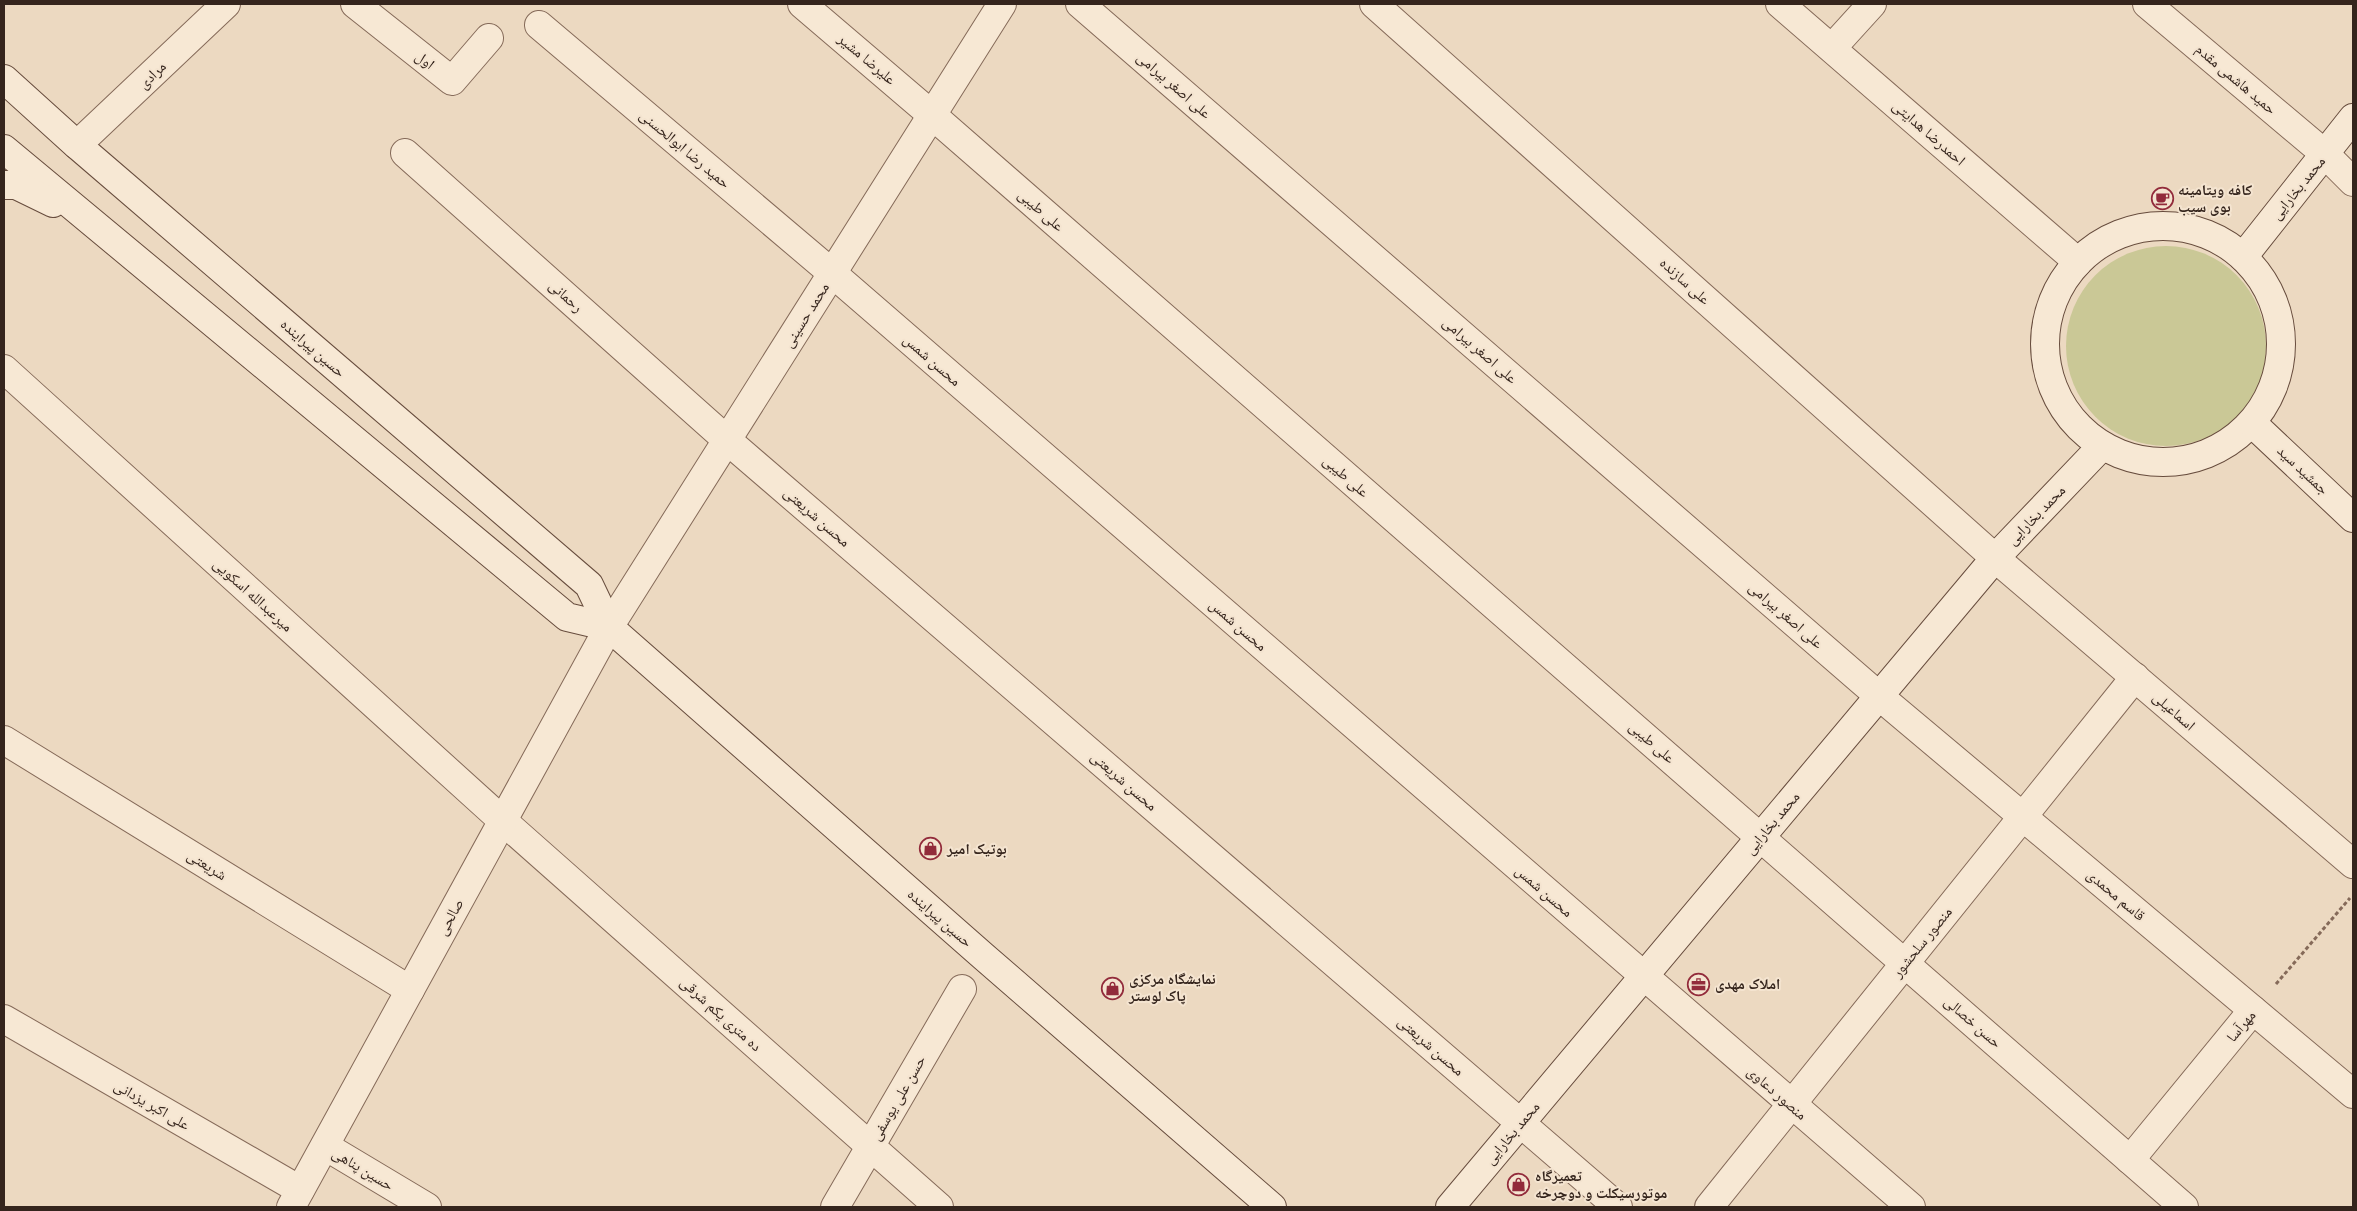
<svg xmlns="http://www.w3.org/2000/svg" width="2357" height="1211" font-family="Merriweather,'Noto Naskh Arabic',serif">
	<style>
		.green { fill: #cac896 }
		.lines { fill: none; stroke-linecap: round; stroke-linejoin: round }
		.minor-casing { stroke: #856a59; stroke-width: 30 }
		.tertiary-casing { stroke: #856a59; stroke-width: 30 }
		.secondary-casing { stroke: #674c3d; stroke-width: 30 }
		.path { stroke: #856a59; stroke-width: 3; stroke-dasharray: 4 2.5; stroke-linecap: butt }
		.minor { stroke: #f7e8d4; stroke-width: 28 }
		.tertiary { stroke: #f7e8d4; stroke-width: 28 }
		.secondary { stroke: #f7e8d4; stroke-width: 28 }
		.labels { text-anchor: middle; stroke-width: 4; stroke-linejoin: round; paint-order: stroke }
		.street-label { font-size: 15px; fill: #35251d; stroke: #f4e4d0 }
		.poi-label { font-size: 15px; font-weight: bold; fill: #35251d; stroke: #f4e4d0; text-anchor: start }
	</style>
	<rect width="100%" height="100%" fill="#ecd9c1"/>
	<circle class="green" cx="2166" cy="346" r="100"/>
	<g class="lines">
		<defs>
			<g id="minor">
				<path d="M 355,4 L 452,81 L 489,38"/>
				<path d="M 802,4 L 932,115 L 2184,1207"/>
				<path d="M 1080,4 L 1879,696 L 2353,1094"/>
				<path d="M 1374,4 L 1995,558 L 2353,864"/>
				<path d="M 2147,4 L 2325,154 L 2353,182"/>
				<path d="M 539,25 L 832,273 L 1911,1207"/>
				<path d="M 1832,48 L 1872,4"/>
				<path d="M 77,145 L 226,4"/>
				<path d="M 405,153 L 727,440 L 1618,1207"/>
				<path d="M 4,369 L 503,821 L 939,1207"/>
				<path d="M 4,740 L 410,990"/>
				<path d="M 4,1019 L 300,1190"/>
				<path d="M 325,1146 L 427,1207"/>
				<path d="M 2130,1160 L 2253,1010"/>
				<path d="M 835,1207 L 962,989"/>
				<path d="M 1709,1207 L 2135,677"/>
			</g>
			<g id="tertiary">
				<path d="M 1780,4 L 2078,262"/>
				<path d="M 291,1207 L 609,627 L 1002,4"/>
			</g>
			<g id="secondary">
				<path d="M 4,79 L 77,145 L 589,585 L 609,627 L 983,956 L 1272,1207"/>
				<path d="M 4,149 L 567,617 L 609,627"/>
				<path d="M 4,185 L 16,185 L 53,203"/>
				<circle cx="2163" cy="344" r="118"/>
				<path d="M 2243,257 L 2353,118"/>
				<path d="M 2252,423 L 2353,518"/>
				<path d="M 1450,1207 L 1995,558 L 2102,446"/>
			</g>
		</defs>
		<use href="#minor" class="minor-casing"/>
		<use href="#tertiary" class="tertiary-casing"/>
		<use href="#secondary" class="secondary-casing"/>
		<path class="path" d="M 2276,984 L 2350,898"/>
		<use href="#minor" class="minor"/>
		<use href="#tertiary" class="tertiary"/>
		<use href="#secondary" class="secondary"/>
	</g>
	<defs>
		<symbol id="cafe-ring" viewBox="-11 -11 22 22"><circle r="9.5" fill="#f4e4d0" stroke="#922b3b" stroke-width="1.5"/><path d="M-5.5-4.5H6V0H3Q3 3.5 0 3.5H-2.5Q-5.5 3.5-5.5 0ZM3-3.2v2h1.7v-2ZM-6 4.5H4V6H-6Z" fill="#922b3b"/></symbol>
		<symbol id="shop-ring" viewBox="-11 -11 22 22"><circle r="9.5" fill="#f4e4d0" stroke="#922b3b" stroke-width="1.5"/><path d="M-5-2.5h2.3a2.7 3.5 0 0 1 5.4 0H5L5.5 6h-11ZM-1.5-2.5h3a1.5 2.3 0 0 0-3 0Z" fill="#922b3b"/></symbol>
		<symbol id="office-ring" viewBox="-11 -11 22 22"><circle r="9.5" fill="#f4e4d0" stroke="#922b3b" stroke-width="1.5"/><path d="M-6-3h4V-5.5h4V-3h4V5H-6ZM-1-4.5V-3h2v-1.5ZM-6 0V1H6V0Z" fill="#922b3b"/></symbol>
	</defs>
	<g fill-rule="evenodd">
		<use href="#cafe-ring" x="2150" y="186" width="25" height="25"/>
		<use href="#shop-ring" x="918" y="836" width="25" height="25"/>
		<use href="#office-ring" x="1686" y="972" width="25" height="25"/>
		<use href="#shop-ring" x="1100" y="976" width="25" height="25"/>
		<use href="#shop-ring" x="1506" y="1172" width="25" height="25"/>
	</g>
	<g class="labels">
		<g class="street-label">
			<text transform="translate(867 59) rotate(40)" y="5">علیرضا مشیر</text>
			<text transform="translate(425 60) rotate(38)" y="5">اول</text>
			<text transform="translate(152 75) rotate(-44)" y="5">مرادی</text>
			<text transform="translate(2236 79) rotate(40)" y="5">حمید هاشمی مقدم</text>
			<text transform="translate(1174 85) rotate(41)" y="5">علی اصغر بیرامی</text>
			<text transform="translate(1929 133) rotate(41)" y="5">احمدرضا هدایتی</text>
			<text transform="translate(685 149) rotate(40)" y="5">حمید رضا ابوالحسنی</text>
			<text transform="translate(2298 188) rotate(-51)" y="5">محمد بخارایی</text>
			<text transform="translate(1041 210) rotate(41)" y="5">علی طیبی</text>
			<text transform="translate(1685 281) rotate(42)" y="5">علی سازنده</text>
			<text transform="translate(566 296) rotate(42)" y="5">رحمانی</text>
			<text transform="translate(806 315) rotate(-58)" y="5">محمد حسینی</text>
			<text transform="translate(313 348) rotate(41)" y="5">حسین پیراینده</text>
			<text transform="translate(1480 350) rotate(41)" y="5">علی اصغر بیرامی</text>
			<text transform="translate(932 360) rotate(41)" y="5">محسن شمس</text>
			<text transform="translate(2303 470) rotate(43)" y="5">جمشید سید</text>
			<text transform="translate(1346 476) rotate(41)" y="5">علی طیبی</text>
			<text transform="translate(2036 515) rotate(-46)" y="5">محمد بخارایی</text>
			<text transform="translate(817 517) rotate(41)" y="5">محسن شریعتی</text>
			<text transform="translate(253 595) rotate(42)" y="5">میرعبدالله اسکویی</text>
			<text transform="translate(1786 615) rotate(41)" y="5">علی اصغر بیرامی</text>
			<text transform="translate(1238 625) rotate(41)" y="5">محسن شمس</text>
			<text transform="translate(2174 711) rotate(41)" y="5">اسماعیلی</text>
			<text transform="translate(1652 742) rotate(41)" y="5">علی طیبی</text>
			<text transform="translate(1124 781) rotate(41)" y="5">محسن شریعتی</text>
			<text transform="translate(1772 823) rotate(-50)" y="5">محمد بخارایی</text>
			<text transform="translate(207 865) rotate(32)" y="5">شریعتی</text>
			<text transform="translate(1544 891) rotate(41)" y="5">محسن شمس</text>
			<text transform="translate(2116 895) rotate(40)" y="5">قاسم محمدی</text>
			<text transform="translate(450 917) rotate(-61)" y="5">صالحی</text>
			<text transform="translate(940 918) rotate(41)" y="5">حسین پیراینده</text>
			<text transform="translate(1922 942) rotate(-51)" y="5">منصور سلحشور</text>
			<text transform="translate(721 1014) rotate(42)" y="5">ده متری یکم شرقی</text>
			<text transform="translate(1973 1022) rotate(41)" y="5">حسن خصالی</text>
			<text transform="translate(2241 1026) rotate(-50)" y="5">مهرآسا</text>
			<text transform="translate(1431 1046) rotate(41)" y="5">محسن شریعتی</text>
			<text transform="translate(1777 1093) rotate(41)" y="5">منصور دعاوی</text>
			<text transform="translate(898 1098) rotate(-60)" y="5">حسن علی یوسفی</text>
			<text transform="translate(152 1105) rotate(30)" y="5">علی اکبر یزدانی</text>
			<text transform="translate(1512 1133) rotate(-50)" y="5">محمد بخارایی</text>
			<text transform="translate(363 1169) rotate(31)" y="5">حسین پناهی</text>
		</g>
		<g class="poi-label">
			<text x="2178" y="195">کافه ویتامینه<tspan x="2178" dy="17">بوی سیب</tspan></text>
			<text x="947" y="854">بوتیک امیر</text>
			<text x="1129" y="984">نمایشگاه مرکزی<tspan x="1129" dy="17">پاک لوستر</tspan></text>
			<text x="1715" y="989">املاک مهدی</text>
			<text x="1535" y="1181">تعمیرگاه<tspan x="1535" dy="17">موتورسیکلت و دوچرخه</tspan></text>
		</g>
	</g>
	<rect width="2357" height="1211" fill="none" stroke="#35251d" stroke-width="10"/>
</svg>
